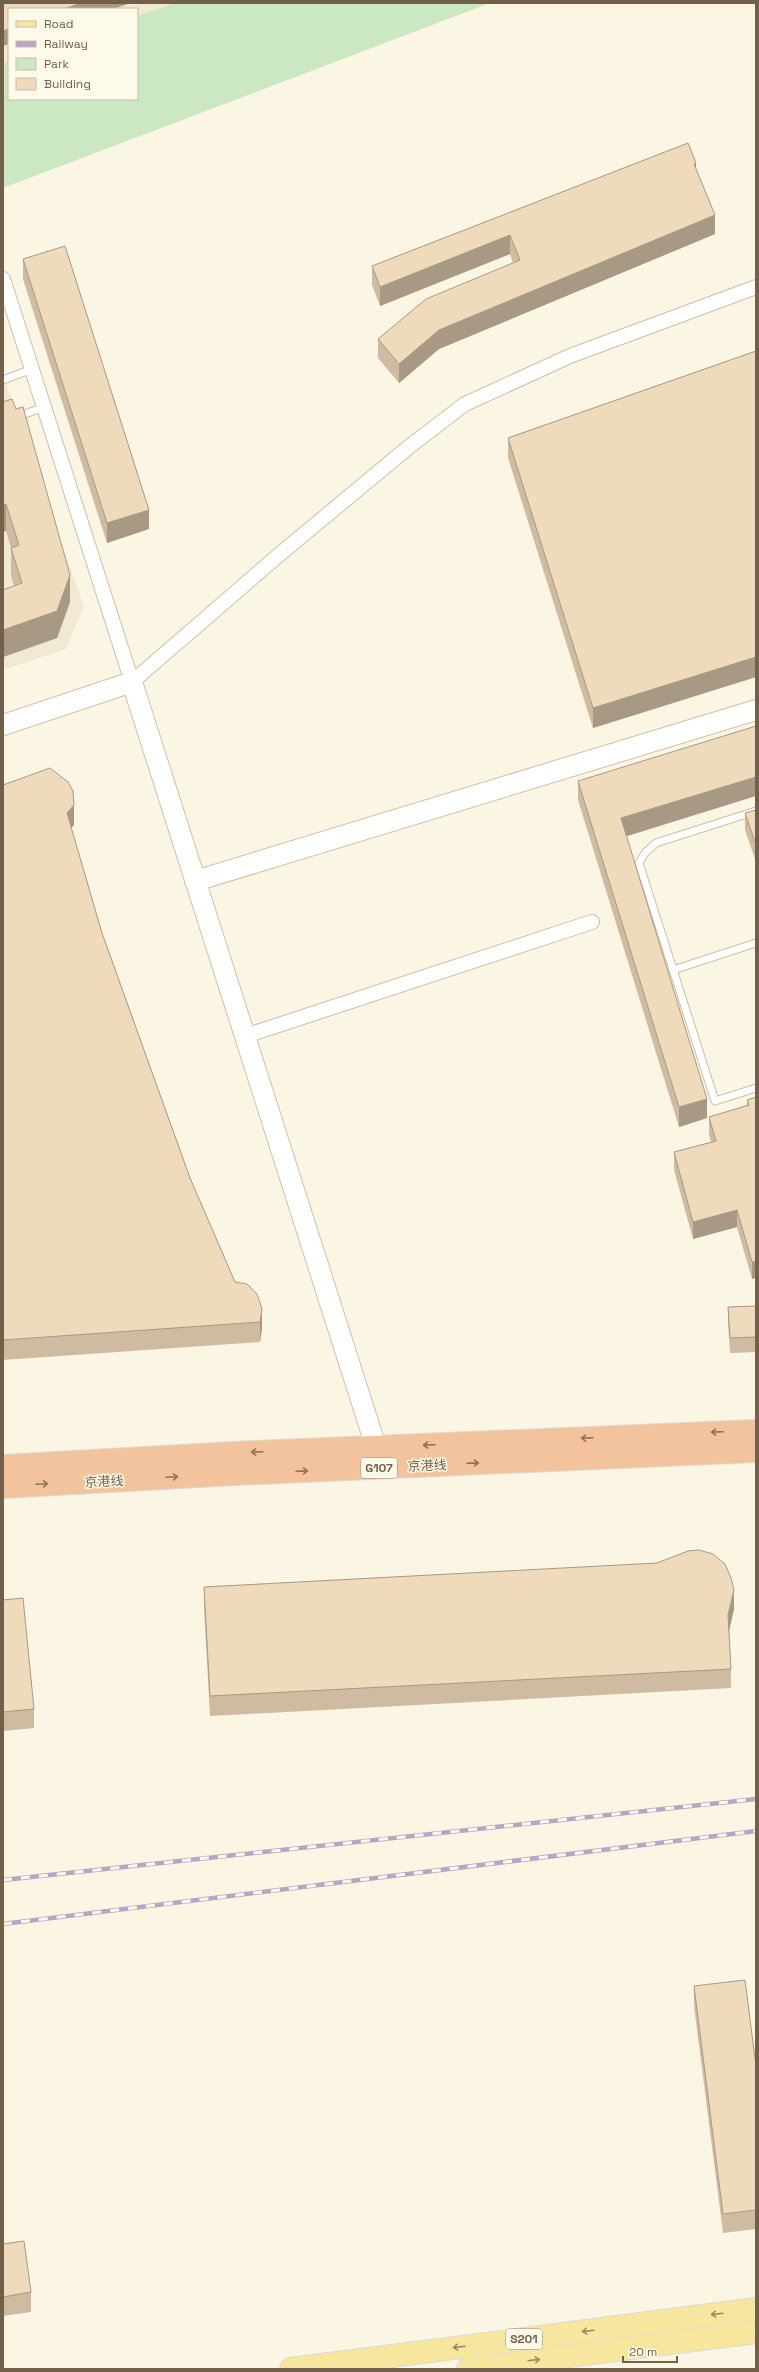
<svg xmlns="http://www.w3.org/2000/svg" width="759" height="2372" font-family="'Space Grotesk','Noto Sans SC',sans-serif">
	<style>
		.residential { fill: #f2e9d2 }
		.green { fill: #cbe8c3 }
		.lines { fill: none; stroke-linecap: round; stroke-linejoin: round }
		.lane-casing { stroke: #ccbfaa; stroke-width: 9 }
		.street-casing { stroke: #ccbfaa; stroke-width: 16 }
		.secondary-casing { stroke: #cfc0a8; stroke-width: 22 }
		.primary-casing { stroke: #ddd9d4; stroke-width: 24 }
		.highway-casing { stroke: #ddd9d4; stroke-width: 24 }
		.lane { stroke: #fff; stroke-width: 7 }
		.street { stroke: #fff; stroke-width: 14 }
		.secondary { stroke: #fff; stroke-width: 20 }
		.primary { stroke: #f7e69e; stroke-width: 22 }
		.highway { stroke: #f3c39d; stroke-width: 22 }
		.rail-casing { stroke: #bba3c4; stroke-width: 4.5 }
		.rail { stroke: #fefae9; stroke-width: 3; stroke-dasharray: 9; stroke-linecap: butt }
		.wall { fill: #cebba2 }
		.shaded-wall { fill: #a79984 }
		.building { fill: #efdabc; stroke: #a79984 }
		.oneway { stroke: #8c745b }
		.oneway2 { stroke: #9a8863 }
		.labels { text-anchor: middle; stroke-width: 3; stroke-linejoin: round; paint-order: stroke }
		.shield { fill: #fefae9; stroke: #9c8e7a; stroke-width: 1 }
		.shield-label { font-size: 12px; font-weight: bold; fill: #72604a }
		.street-label { font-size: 13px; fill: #72604a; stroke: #fefae9 }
	</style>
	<rect width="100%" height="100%" fill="#fbf6e3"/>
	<g class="residential">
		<path d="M 3,3 L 175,3 L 137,16 L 137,9 L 9,9 L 9,62 L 3,64 Z"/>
		<path d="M 3,374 L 84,607 L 66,649 L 3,670 Z"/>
	</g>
	<path class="green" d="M 175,3 L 490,3 L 3,188 L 3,64 L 9,62 L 9,99 L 137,99 L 137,16 Z"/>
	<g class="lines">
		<defs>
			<g id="lane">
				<path d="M 3,380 L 32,369"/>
				<path d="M 3,422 L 44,407"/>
				<path d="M 756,811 L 656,843 L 645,853 L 639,863 L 715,1101 L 756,1088"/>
				<path d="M 673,970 L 756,943"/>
			</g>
			<g id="street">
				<path d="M 3,279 L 132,682 L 280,554 L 410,446 L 465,404 L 570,356 L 756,287"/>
				<path d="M 245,1036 L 592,922"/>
			</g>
			<g id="secondary">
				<path d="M 3,725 L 132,682 L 376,1447"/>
				<path d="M 195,881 L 756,710"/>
			</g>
			<g id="primary">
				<path d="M 291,2369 L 756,2309"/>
				<path d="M 468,2369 L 756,2332"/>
			</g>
			<g id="highway">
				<path d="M 3,1466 L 233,1453 L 756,1431"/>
				<path d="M 3,1487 L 234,1474 L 756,1451"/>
			</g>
		</defs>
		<use href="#lane" class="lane-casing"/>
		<use href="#street" class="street-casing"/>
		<use href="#secondary" class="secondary-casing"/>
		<use href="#primary" class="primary-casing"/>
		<use href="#highway" class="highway-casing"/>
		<use href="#lane" class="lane"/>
		<use href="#street" class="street"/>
		<use href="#secondary" class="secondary"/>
		<use href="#primary" class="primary"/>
		<use href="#highway" class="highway"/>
		<defs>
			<g id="rail">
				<path d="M 3,1880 L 756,1799"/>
				<path d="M 3,1924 L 756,1831"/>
			</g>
		</defs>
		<use href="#rail" class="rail-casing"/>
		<use href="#rail" class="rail"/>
	</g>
	<g class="wall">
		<path d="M 696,170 L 715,234 L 439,349 L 399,383 L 378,358 L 378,339 L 513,263 L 510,254 L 380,306 L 372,285 L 372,266 Z"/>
		<path d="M 23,259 L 149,529 L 107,543 L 23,279 Z"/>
		<path d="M 756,351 L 756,677 L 593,728 L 508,458 L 508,438 Z"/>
		<path d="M 3,402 L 70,602 L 57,638 L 3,657 L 3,590 L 14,586 L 11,575 L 11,548 L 6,531 Z"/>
		<path d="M 578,781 L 626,836 L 707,1118 L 679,1127 L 578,800 Z"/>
		<path d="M 3,785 L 74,825 L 71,828 L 102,933 L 190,1178 L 235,1282 L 257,1294 L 262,1329 L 260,1342 L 3,1360 Z"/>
		<path d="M 756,810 L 756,862 L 745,830 L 745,813 Z"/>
		<path d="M 756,1097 L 752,1279 L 737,1227 L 693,1239 L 674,1170 L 674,1152 L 711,1142 L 709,1134 L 709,1117 L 747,1105 L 747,1100 Z"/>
		<path d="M 756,1306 L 756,1352 L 730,1353 L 728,1322 L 728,1307 Z"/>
		<path d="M 204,1587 L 734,1609 L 729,1631 L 731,1669 L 731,1688 L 210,1716 L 204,1607 Z"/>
		<path d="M 3,1600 L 34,1709 L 34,1728 L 3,1731 Z"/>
		<path d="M 694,1986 L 756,2066 L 756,2229 L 723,2233 L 694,2006 Z"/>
		<path d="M 3,2244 L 31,2292 L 31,2312 L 3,2316 Z"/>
	</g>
	<g class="shaded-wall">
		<path d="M 81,3 L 89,3 L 89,9 L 64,9 Z"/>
		<path d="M 89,3 L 131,3 L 113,9 L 89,9 Z"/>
		<path d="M 9,29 L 9,44 L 3,46 L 3,31 Z"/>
		<path d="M 696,163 L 696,182 L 694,164 Z"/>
		<path d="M 715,215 L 715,234 L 439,349 L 399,383 L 399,364 L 439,330 Z"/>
		<path d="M 510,235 L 510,254 L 380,306 L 380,287 Z"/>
		<path d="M 6,504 L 6,531 L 3,532 L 3,505 Z"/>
		<path d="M 149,510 L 149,529 L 107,543 L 107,523 Z"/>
		<path d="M 70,575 L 70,602 L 57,638 L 3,657 L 3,630 Z"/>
		<path d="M 756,657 L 756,677 L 593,728 L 593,708 Z"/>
		<path d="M 756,777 L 756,796 L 621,838 L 621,818 Z"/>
		<path d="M 74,805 L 74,825 L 67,833 L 67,813 Z"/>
		<path d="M 707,1099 L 707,1118 L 679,1127 L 679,1107 Z"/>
		<path d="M 737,1210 L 737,1227 L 693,1239 L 693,1222 Z"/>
		<path d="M 756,1261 L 756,1278 L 752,1279 L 752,1262 Z"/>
		<path d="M 262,1309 L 262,1329 L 260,1342 L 260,1322 Z"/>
		<path d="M 734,1590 L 734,1609 L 728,1635 L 728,1615 Z"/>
	</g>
	<g class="building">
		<path d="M 3,3 L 81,3 L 64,9 L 9,9 L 9,29 L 3,31 Z"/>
		<path d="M 688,143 L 696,163 L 694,164 L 715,215 L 439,330 L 399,364 L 378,339 L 426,299 L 520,260 L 510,235 L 380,287 L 372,266 Z"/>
		<path d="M 65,246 L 149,510 L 107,523 L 23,259 Z"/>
		<path d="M 756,351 L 756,657 L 593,708 L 508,438 Z"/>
		<path d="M 12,399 L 16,409 L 23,407 L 70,575 L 57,611 L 3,630 L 3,590 L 22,583 L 11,548 L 19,545 L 6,504 L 3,505 L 3,402 Z"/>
		<path d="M 756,726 L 756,777 L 621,818 L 707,1099 L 679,1107 L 578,781 Z"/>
		<path d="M 50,768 L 68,782 L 73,791 L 74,805 L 67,813 L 102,933 L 190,1178 L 235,1282 L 247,1284 L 257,1294 L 262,1309 L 260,1322 L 3,1340 L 3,785 Z"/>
		<path d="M 756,810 L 756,845 L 745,813 Z"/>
		<path d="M 756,1097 L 756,1261 L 752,1262 L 737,1210 L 693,1222 L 674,1152 L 716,1141 L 709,1117 L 749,1105 L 747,1100 Z"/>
		<path d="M 756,1306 L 756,1337 L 730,1338 L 728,1307 Z"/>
		<path d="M 699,1550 L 713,1554 L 725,1564 L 731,1578 L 734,1590 L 728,1615 L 731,1669 L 210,1696 L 204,1587 L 657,1563 L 688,1551 Z"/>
		<path d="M 23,1598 L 34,1709 L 3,1712 L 3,1600 Z"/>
		<path d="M 745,1980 L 756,2066 L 756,2210 L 723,2214 L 694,1986 Z"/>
		<path d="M 24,2241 L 31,2292 L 3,2297 L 3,2244 Z"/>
	</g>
	<defs><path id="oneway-shaft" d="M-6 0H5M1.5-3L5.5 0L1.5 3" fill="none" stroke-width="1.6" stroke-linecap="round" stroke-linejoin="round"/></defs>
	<g class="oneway">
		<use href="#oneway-shaft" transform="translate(717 1432) rotate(178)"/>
		<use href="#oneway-shaft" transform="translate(587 1438) rotate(178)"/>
		<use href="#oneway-shaft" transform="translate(429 1445) rotate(178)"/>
		<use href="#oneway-shaft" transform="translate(257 1452) rotate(178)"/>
		<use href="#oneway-shaft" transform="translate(473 1463) rotate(-2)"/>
		<use href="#oneway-shaft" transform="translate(302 1471) rotate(-2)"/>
		<use href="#oneway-shaft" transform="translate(172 1477) rotate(-3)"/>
		<use href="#oneway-shaft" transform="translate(42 1484) rotate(-3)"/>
	</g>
	<g class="oneway2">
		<use href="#oneway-shaft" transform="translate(717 2314) rotate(173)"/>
		<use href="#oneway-shaft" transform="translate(588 2331) rotate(173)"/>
		<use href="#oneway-shaft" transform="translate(459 2347) rotate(173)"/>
		<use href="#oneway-shaft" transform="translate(534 2360) rotate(-7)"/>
	</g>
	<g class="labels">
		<g class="shield">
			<rect x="361" y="1458" width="36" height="20" rx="3"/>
			<rect x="506" y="2329" width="36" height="20" rx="3"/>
		</g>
		<g class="shield-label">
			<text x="379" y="1472">G107</text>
			<text x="524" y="2343">S201</text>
		</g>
		<g class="street-label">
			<text transform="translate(427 1465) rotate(-2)" y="5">京港线</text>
			<text transform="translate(104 1481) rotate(-3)" y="5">京港线</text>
		</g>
	</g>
	<rect width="759" height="2372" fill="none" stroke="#72604a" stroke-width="8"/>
	<rect x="8" y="8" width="130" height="92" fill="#fefae9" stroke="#c6bca9"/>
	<rect x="16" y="21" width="20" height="6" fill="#f7e69e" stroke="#c6bca9"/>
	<text x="44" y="28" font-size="12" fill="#72604a">Road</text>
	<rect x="16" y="41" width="20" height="6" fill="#bba3c4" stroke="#c6bca9"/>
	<text x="44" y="48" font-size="12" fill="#72604a">Railway</text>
	<rect x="16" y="58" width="20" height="12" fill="#cbe8c3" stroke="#c6bca9"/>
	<text x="44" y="68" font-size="12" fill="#72604a">Park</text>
	<rect x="16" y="78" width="20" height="12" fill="#efdabc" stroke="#c6bca9"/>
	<text x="44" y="88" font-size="12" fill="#72604a">Building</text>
	<path d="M623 2356v6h54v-6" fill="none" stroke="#72604a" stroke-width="2"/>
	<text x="629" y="2356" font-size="12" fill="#72604a" stroke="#fefae9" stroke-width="3" paint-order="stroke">20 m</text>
</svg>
